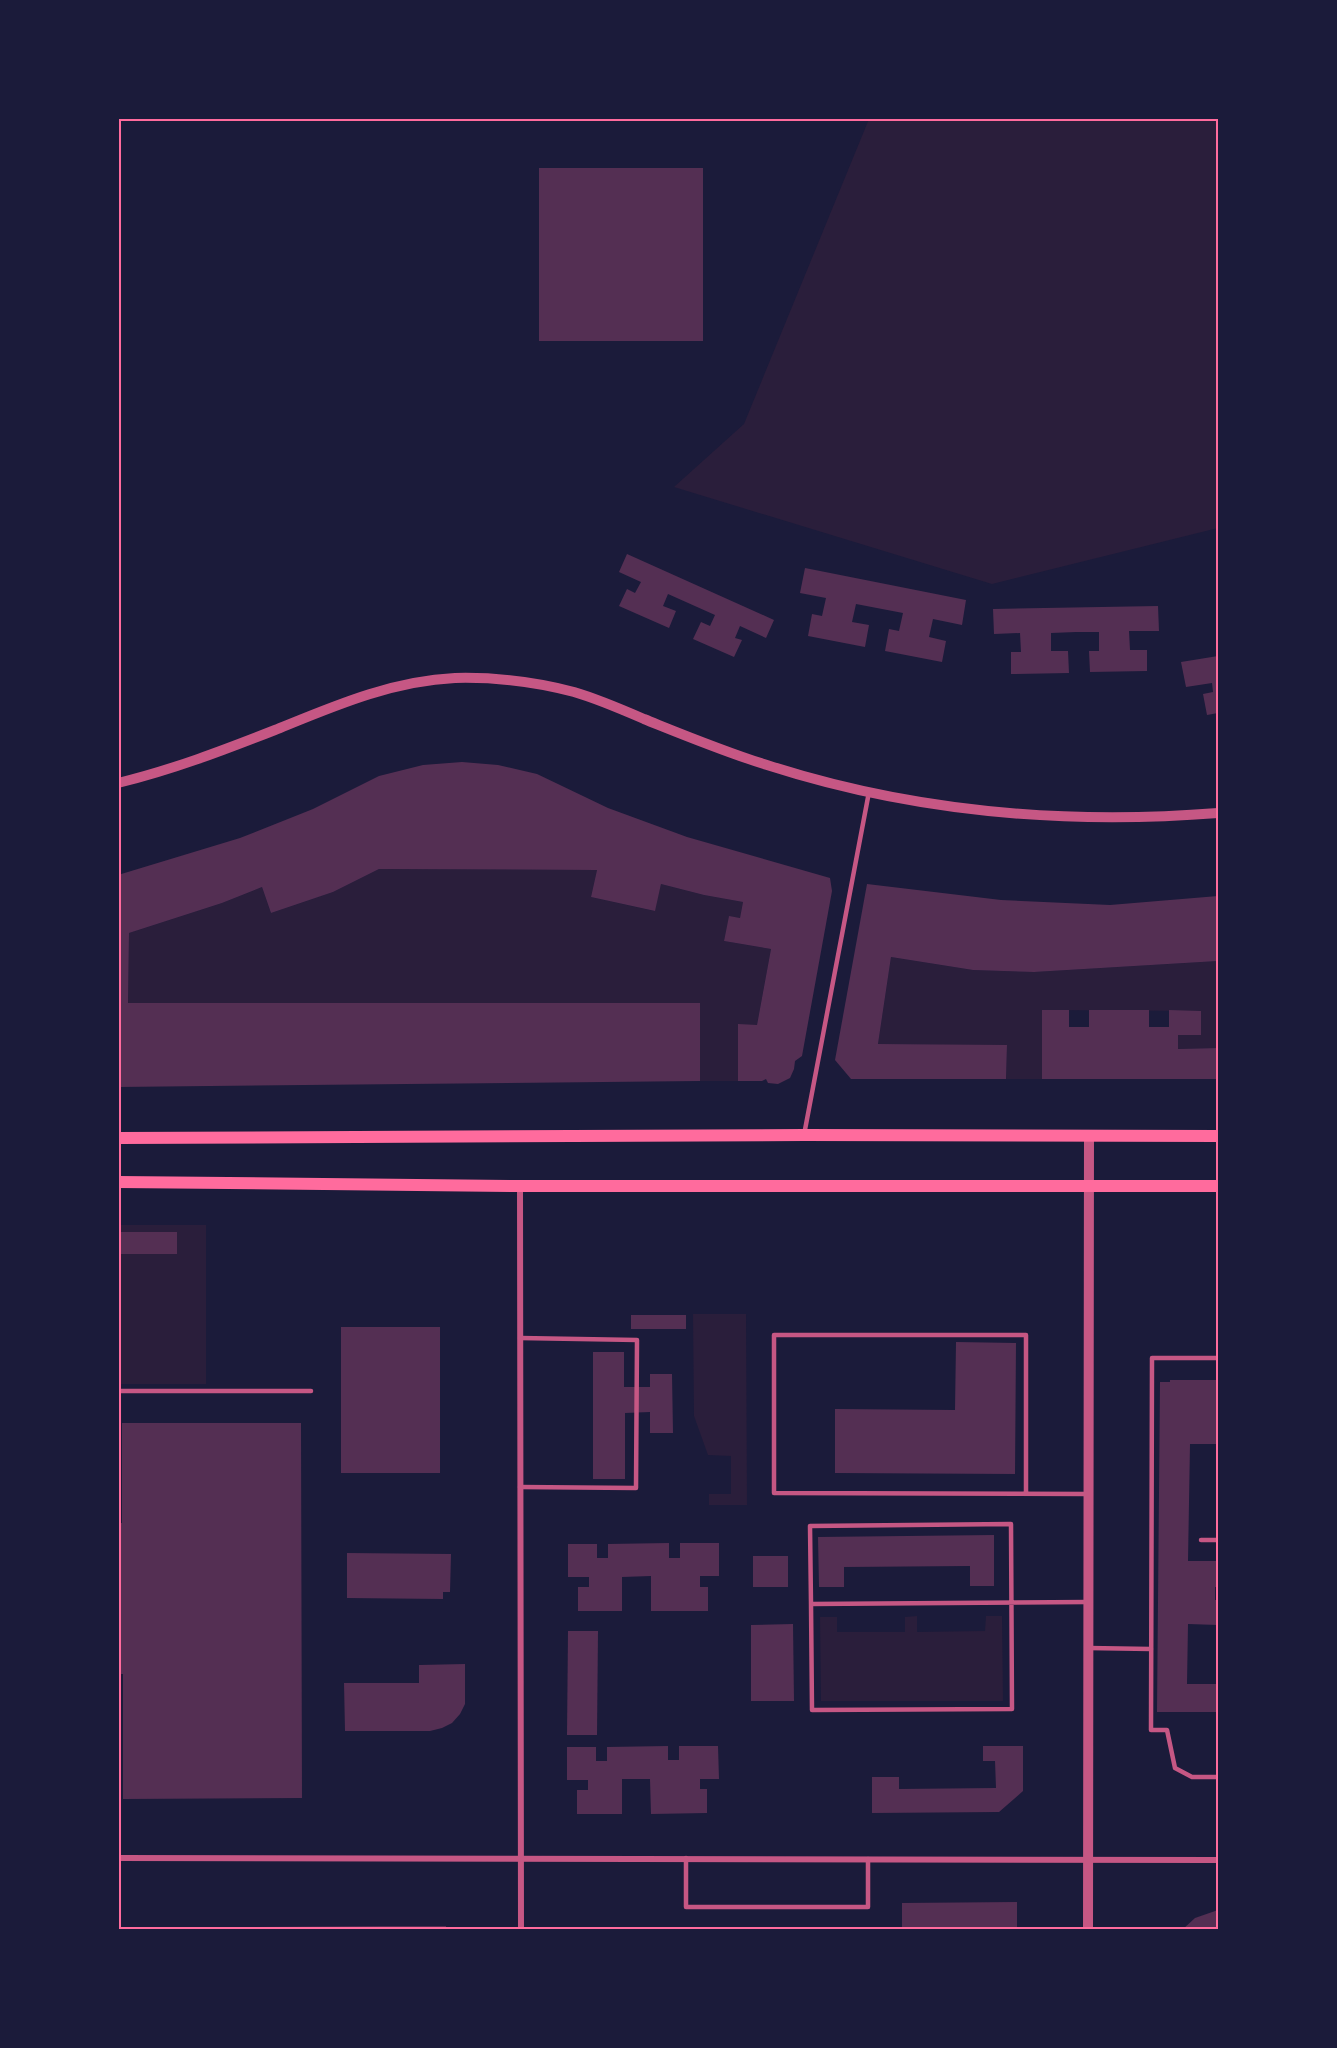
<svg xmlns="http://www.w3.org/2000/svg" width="1337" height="2048" font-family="Lora,serif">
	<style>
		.green { fill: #2a1e3b }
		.building { fill: #542f53 }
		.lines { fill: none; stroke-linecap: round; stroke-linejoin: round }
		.service { stroke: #c65784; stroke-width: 4.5 }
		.minor { stroke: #c65784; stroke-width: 6 }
		.tertiary { stroke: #c65784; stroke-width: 10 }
		.secondary { stroke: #ff6b9d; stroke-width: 12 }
		.neatline { fill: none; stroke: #ff6b9d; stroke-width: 2 }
	</style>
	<rect width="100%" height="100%" fill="#1b1b3a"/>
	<g class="green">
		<path d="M 869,119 L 1218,119 L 1218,528 L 992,584 L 674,487 L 744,424 Z"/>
		<path d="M 379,869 L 597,870 L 591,897 L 654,911 L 661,884 L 704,895 L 743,902 L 740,918 L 729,917 L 724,941 L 771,949 L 757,1025 L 738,1025 L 738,1081 L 700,1081 L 700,1003 L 128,1003 L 129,933 L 222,903 L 262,887 L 271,913 L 333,892 Z"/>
		<path d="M 891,957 L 973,970 L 1034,972 L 1218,961 L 1218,1048 L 1178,1049 L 1178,1035 L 1201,1011 L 1042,1010 L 1042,1079 L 1006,1079 L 1007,1046 L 878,1044 Z"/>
		<path d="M 118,1225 L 206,1225 L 206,1384 L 119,1384 Z"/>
		<path d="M 693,1314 L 746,1314 L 747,1505 L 709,1505 L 709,1494 L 731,1494 L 731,1456 L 708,1455 L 694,1416 Z"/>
		<path d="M 917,1616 L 917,1632 L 985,1631 L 986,1616 L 1002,1616 L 1003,1701 L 821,1701 L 820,1617 L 837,1617 L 837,1632 L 905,1632 L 905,1617 Z"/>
	</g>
	<g class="building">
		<rect x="539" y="168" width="164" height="173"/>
		<path d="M 627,554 L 774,620 L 766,638 L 740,626 L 735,638 L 742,640 L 734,657 L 693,639 L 701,622 L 710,626 L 715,615 L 668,594 L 663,606 L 676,611 L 669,628 L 619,606 L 627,589 L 635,593 L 641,582 L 619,572 Z"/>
		<path d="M 805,568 L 966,600 L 962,625 L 933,619 L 929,637 L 946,641 L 942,662 L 885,651 L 889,629 L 899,631 L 903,613 L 856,604 L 852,622 L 869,625 L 865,647 L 808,636 L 812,614 L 822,616 L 826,598 L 800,593 Z"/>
		<path d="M 1158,606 L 1159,631 L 1129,631 L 1130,650 L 1147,650 L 1147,671 L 1090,672 L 1089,651 L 1099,651 L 1099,632 L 1076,632 L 1051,633 L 1051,651 L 1068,651 L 1069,673 L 1011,674 L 1011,652 L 1021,652 L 1020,633 L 994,634 L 993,609 Z"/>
		<path d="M 1218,656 L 1218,713 L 1207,715 L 1203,694 L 1213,692 L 1212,683 L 1186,687 L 1181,662 Z"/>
		<path d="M 462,762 L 498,765 L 537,774 L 608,808 L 687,837 L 830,878 L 832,891 L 802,1056 L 795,1061 L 794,1069 L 790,1078 L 778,1084 L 768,1083 L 766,1079 L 762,1081 L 738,1081 L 738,1024 L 757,1025 L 771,949 L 724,941 L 729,916 L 740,918 L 743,902 L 704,895 L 661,884 L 655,911 L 591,897 L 597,870 L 379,869 L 333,892 L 271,913 L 262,887 L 222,903 L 129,933 L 128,1003 L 700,1003 L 700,1081 L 118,1087 L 118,875 L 240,838 L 313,809 L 379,776 L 423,765 Z"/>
		<path d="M 867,884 L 1001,900 L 1110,905 L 1218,896 L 1218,961 L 1034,972 L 973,970 L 891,957 L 878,1044 L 1007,1045 L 1006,1079 L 851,1079 L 835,1060 Z"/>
		<path d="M 1042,1010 L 1069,1010 L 1069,1027 L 1089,1027 L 1089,1010 L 1149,1010 L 1149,1027 L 1169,1027 L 1169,1010 L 1201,1011 L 1201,1035 L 1178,1035 L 1178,1049 L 1218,1048 L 1218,1079 L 1042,1079 Z"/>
		<rect x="119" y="1232" width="58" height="22"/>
		<rect x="631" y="1315" width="55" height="14"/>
		<rect x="341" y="1327" width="99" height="146"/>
		<path d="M 956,1342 L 1016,1343 L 1015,1474 L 835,1473 L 835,1409 L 955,1410 Z"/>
		<path d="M 593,1352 L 624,1352 L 624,1387 L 650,1387 L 650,1374 L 672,1374 L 673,1433 L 650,1433 L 650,1412 L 625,1413 L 625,1479 L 593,1479 Z"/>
		<path d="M 1170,1380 L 1218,1380 L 1218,1444 L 1190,1444 L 1188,1561 L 1218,1561 L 1218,1587 L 1215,1587 L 1215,1600 L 1218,1600 L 1218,1625 L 1188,1624 L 1187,1684 L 1218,1684 L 1218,1712 L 1157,1712 L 1160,1382 L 1170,1382 Z"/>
		<path d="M 122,1423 L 301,1423 L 302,1798 L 123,1799 L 123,1674 L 118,1674 L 118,1523 L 122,1523 Z"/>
		<path d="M 994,1535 L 994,1586 L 970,1586 L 970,1566 L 844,1567 L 844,1587 L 819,1587 L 818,1537 Z"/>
		<path d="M 669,1543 L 669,1558 L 680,1558 L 680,1543 L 719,1543 L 719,1576 L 700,1576 L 700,1587 L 708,1587 L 708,1611 L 651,1611 L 651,1576 L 622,1577 L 622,1611 L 578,1611 L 578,1587 L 589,1587 L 589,1577 L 568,1577 L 568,1544 L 597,1544 L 597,1558 L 608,1558 L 608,1544 Z"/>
		<path d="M 347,1553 L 451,1554 L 450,1592 L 443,1592 L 443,1599 L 347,1598 Z"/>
		<rect x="753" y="1556" width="35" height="31"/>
		<path d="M 793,1624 L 794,1701 L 751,1701 L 751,1625 Z"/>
		<path d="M 568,1631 L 598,1631 L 597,1735 L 567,1735 Z"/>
		<path d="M 465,1664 L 465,1704 L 460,1714 L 452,1723 L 442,1728 L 430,1731 L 345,1731 L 344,1683 L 419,1683 L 419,1665 Z"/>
		<path d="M 668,1746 L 668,1760 L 679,1760 L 679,1746 L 718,1746 L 719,1779 L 700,1779 L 700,1789 L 707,1789 L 707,1813 L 651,1814 L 650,1779 L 622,1779 L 622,1814 L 577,1814 L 577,1790 L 588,1790 L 588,1780 L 567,1780 L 567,1747 L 596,1747 L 596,1761 L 607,1761 L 607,1747 Z"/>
		<path d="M 983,1746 L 1023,1746 L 1023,1791 L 999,1812 L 872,1813 L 872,1777 L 899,1777 L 899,1789 L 996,1788 L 995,1761 L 983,1761 Z"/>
		<path d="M 1017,1902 L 1017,1930 L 902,1930 L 902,1903 Z"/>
		<path d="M 1218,1910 L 1218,1930 L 1182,1930 L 1195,1918 Z"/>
		<path d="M 378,1926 L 446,1926 L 446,1930 L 243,1930 L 243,1927 Z"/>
	</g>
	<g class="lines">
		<g class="service">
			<path d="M 804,1135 L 869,792"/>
			<path d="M 520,1338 L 637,1340 L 636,1488 L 520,1487"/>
			<path d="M 1218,1358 L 1152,1358 L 1151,1730 L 1167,1730 L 1175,1768 L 1192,1777 L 1218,1777"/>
			<path d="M 118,1391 L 311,1391"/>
			<path d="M 1026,1494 L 1026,1335 L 774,1335 L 774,1493 L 1088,1494"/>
			<path d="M 1201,1540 L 1218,1540"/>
			<path d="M 811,1604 L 810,1526 L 1011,1524 L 1012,1709 L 812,1710 L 811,1604 L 1088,1602"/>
			<path d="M 1088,1648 L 1151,1649"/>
			<path d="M 686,1858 L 686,1907 L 868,1907 L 868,1859"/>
		</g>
		<g class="minor">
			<path d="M 520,1186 L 521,1930"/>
			<path d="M 118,1858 L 1218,1860"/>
		</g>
		<g class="tertiary">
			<path d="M 118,783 C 172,770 224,750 275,730 C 334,706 391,681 455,678 C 495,677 536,682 574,692 C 598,699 621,709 644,719 C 684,735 725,752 767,765 C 913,812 1066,825 1218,813"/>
			<path d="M 1088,1930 L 1089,1135"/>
		</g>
		<g class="secondary">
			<path d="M 118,1138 L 804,1135 L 1218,1136"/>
			<path d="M 118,1182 L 520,1186 L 1218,1186"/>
		</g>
	</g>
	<rect width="1337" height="2048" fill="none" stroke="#1b1b3a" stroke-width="240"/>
	<rect x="120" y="120" width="1097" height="1808" class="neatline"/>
</svg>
